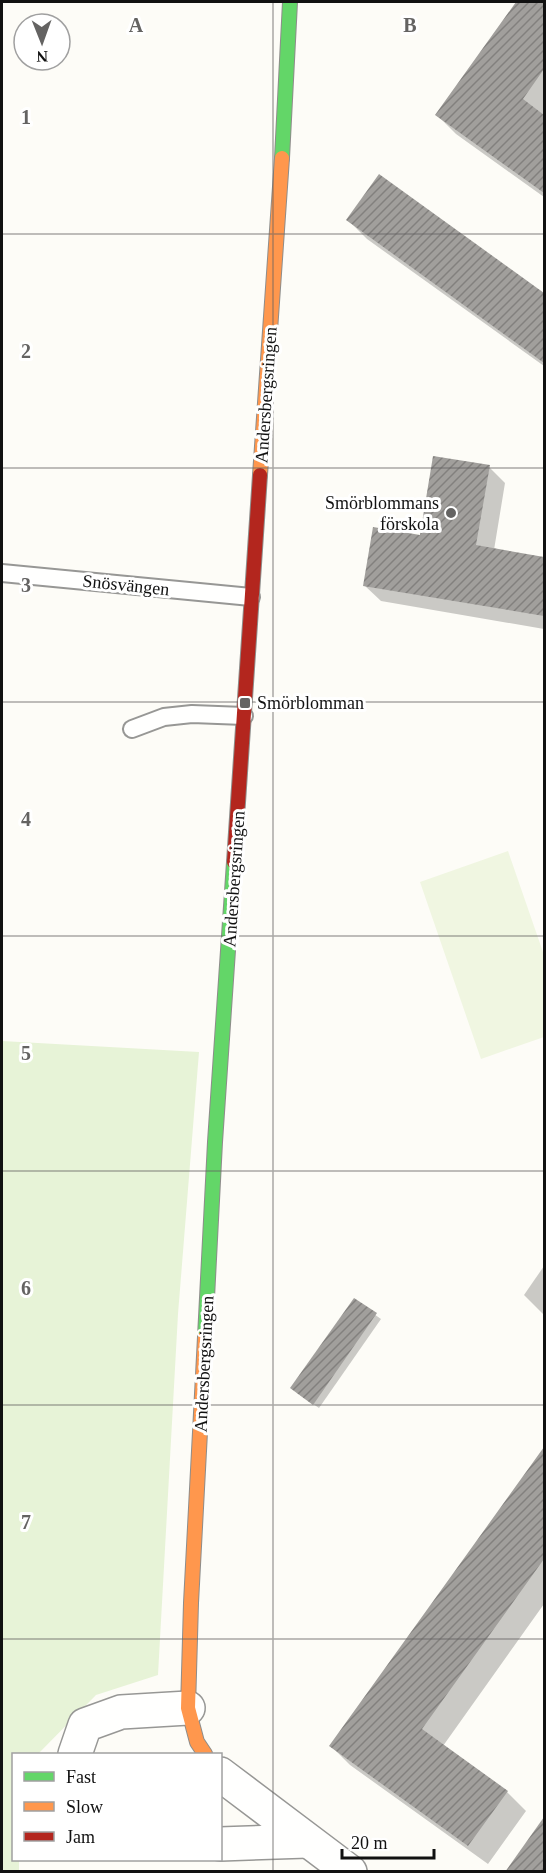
<svg xmlns="http://www.w3.org/2000/svg" width="546" height="1873" font-family="'Times New Roman',serif">
	<style>
		.grass { fill: #e7f3d7 }
		.pitch { fill: #f0f6e1 }
		.shadow { fill: #0003 }
		.building { fill: url(#building-hatch) }
		.lines { fill: none; stroke-linecap: round; stroke-linejoin: round }
		.lane-casing { stroke: #979795; stroke-width: 20 }
		.street-casing { stroke: #979795; stroke-width: 36 }
		.fast-casing { stroke: #8e8d8b; stroke-width: 16 }
		.slow-casing { stroke: #8e8d8b; stroke-width: 16 }
		.jam-casing { stroke: #8e8d8b; stroke-width: 16 }
		.lane { stroke: #fffffe; stroke-width: 16 }
		.street { stroke: #fffffe; stroke-width: 33 }
		.fast { stroke: #63d668; stroke-width: 14 }
		.slow { stroke: #ff974d; stroke-width: 14 }
		.jam { stroke: #b3261e; stroke-width: 14 }
		.grid { fill: none; stroke: #646362; stroke-width: 1.5; stroke-opacity: 0.55 }
		.poi-dot { fill: #646362; stroke: #fff; stroke-width: 2 }
		.labels { text-anchor: middle; stroke-width: 6; stroke-linejoin: round; paint-order: stroke }
		.street-label { font-size: 18px; fill: #111; stroke: #fff }
		.poi-label { font-size: 18px; fill: #111; stroke: #fff; text-anchor: end }
		.grid-label { font-size: 20px; text-anchor: middle; font-weight: bold; fill: #646362; stroke: #fff; stroke-width: 6; stroke-linejoin: round; paint-order: stroke }
	</style>
	<defs>
		<pattern id="building-hatch" width="6" height="6" patternUnits="userSpaceOnUse" patternTransform="scale(1.5)"><rect width="6" height="6" fill="#a19f9c"/><path d="M-1 1l2-2M0 6l6-6M5 7l2-2" fill="none" stroke="#82807e"/></pattern>
	</defs>
	<rect width="100%" height="100%" fill="#fdfcf7"/>
	<path class="grass" d="M 2,1041 L 199,1052 L 178,1314 L 158,1675 L 96,1695 L 38,1754 L 14,1754 L 14,1860 L 19,1860 L 19,1872 L 2,1871 Z"/>
	<path class="pitch" d="M 508,851 L 544,955 L 544,1037 L 481,1059 L 420,882 Z"/>
	<g class="shadow">
		<path d="M 518,2 L 544,2 L 544,197 L 456,134 L 437,115 Z"/>
		<path d="M 380,176 L 544,295 L 544,366 L 367,239 L 348,220 Z"/>
		<path d="M 489,467 L 505,483 L 494,550 L 544,558 L 544,629 L 381,601 L 364,585 L 421,537 Z"/>
		<path d="M 544,1266 L 544,1315 L 524,1295 Z"/>
		<path d="M 354,1300 L 381,1319 L 319,1408 L 297,1393 Z"/>
		<path d="M 544,1450 L 544,1604 L 443,1746 L 507,1792 L 526,1811 L 488,1864 L 350,1765 L 331,1746 Z"/>
		<path d="M 544,1820 L 544,1872 L 508,1872 L 507,1871 Z"/>
	</g>
	<g class="building">
		<path d="M 516,2 L 544,2 L 544,69 L 523,99 L 544,115 L 544,193 L 435,115 Z"/>
		<path d="M 379,174 L 544,293 L 544,363 L 346,220 Z"/>
		<path d="M 433,456 L 490,465 L 476,545 L 544,557 L 544,616 L 363,586 L 373,527 L 420,535 Z"/>
		<path d="M 354,1298 L 377,1313 L 313,1405 L 290,1388 Z"/>
		<path d="M 544,1447 L 544,1559 L 422,1729 L 508,1791 L 468,1846 L 329,1746 Z"/>
		<path d="M 544,1817 L 544,1872 L 505,1872 Z"/>
	</g>
	<g class="lines">
		<defs>
			<g id="lane">
				<path d="M 2,573 L 251,597"/>
				<path d="M 132,729 L 164,717 L 192,714 L 244,716"/>
			</g>
			<g id="street">
				<path d="M 75,1754 L 85,1725 L 121,1712 L 188,1708"/>
				<path d="M 220,1774 L 350,1872"/>
				<path d="M 220,1844 L 307,1841"/>
			</g>
			<g id="fast">
				<path d="M 282,158 L 290,2"/>
				<path d="M 205,1337 L 215,1142 L 234,862"/>
			</g>
			<g id="slow">
				<path d="M 260,475 L 282,158"/>
				<path d="M 205,1337 L 191,1603 L 188,1708 L 197,1742 L 205,1754"/>
			</g>
			<path id="jam" d="M 234,862 L 260,475"/>
		</defs>
		<use href="#lane" class="lane-casing"/>
		<use href="#street" class="street-casing"/>
		<use href="#fast" class="fast-casing"/>
		<use href="#slow" class="slow-casing"/>
		<use href="#jam" class="jam-casing"/>
		<use href="#lane" class="lane"/>
		<use href="#street" class="street"/>
		<use href="#fast" class="fast"/>
		<use href="#slow" class="slow"/>
		<use href="#jam" class="jam"/>
	</g>
	<path class="grid" d="M 273,2 L 273,1872M 2,234 L 544,234M 2,468 L 544,468M 2,702 L 544,702M 2,936 L 544,936M 2,1171 L 544,1171M 2,1405 L 544,1405M 2,1639 L 544,1639"/>
	<g class="poi-dot">
		<circle cx="451" cy="513" r="6"/>
		<rect x="239" y="697" width="12" height="12" rx="3"/>
	</g>
	<g class="labels">
		<g class="street-label">
			<text transform="translate(266 395) rotate(-86)" y="6">Andersbergsringen</text>
			<text transform="translate(126 585) rotate(6)" y="6">Snösvängen</text>
			<text transform="translate(234 879) rotate(-86)" y="6">Andersbergsringen</text>
			<text transform="translate(204 1364) rotate(-87)" y="6">Andersbergsringen</text>
		</g>
		<g class="poi-label">
			<text x="439" y="509">Smörblommans<tspan x="439" dy="21">förskola</tspan></text>
			<text x="257" y="709" text-anchor="start">Smörblomman</text>
		</g>
	</g>
	<g class="grid-label">
		<text x="136" y="32">A</text>
		<text x="410" y="32">B</text>
		<text x="26" y="124">1</text>
		<text x="26" y="358">2</text>
		<text x="26" y="592">3</text>
		<text x="26" y="826">4</text>
		<text x="26" y="1060">5</text>
		<text x="26" y="1295">6</text>
		<text x="26" y="1529">7</text>
	</g>
	<rect width="546" height="1873" fill="none" stroke="#111111" stroke-width="6"/>
	<rect x="12" y="1753" width="210" height="108" fill="#ffffff" stroke="#a0a0a0" stroke-width="1.5"/>
	<rect x="24" y="1772" width="30" height="9" fill="#63d668" stroke="#a0a0a0" stroke-width="1.5"/>
	<text x="66" y="1783" font-size="18" fill="#111111">Fast</text>
	<rect x="24" y="1802" width="30" height="9" fill="#ff974d" stroke="#a0a0a0" stroke-width="1.5"/>
	<text x="66" y="1813" font-size="18" fill="#111111">Slow</text>
	<rect x="24" y="1832" width="30" height="9" fill="#b3261e" stroke="#a0a0a0" stroke-width="1.5"/>
	<text x="66" y="1843" font-size="18" fill="#111111">Jam</text>
	<g transform="translate(42 42) rotate(179)"><circle r="28" fill="#ffffff" stroke="#a0a0a0" stroke-width="1.5"/>
	<path d="M0-4.5L10 22L0 15L-10 22Z" fill="#646362"/>
	<text y="-9" font-size="16" font-weight="bold" text-anchor="middle" fill="#111111">N</text>
	</g>
	<path d="M342 1849v9h92v-9" fill="none" stroke="#111111" stroke-width="3"/>
	<text x="351" y="1849" font-size="18" fill="#111111" stroke="#ffffff" stroke-width="4.5" paint-order="stroke">20 m</text>
</svg>
